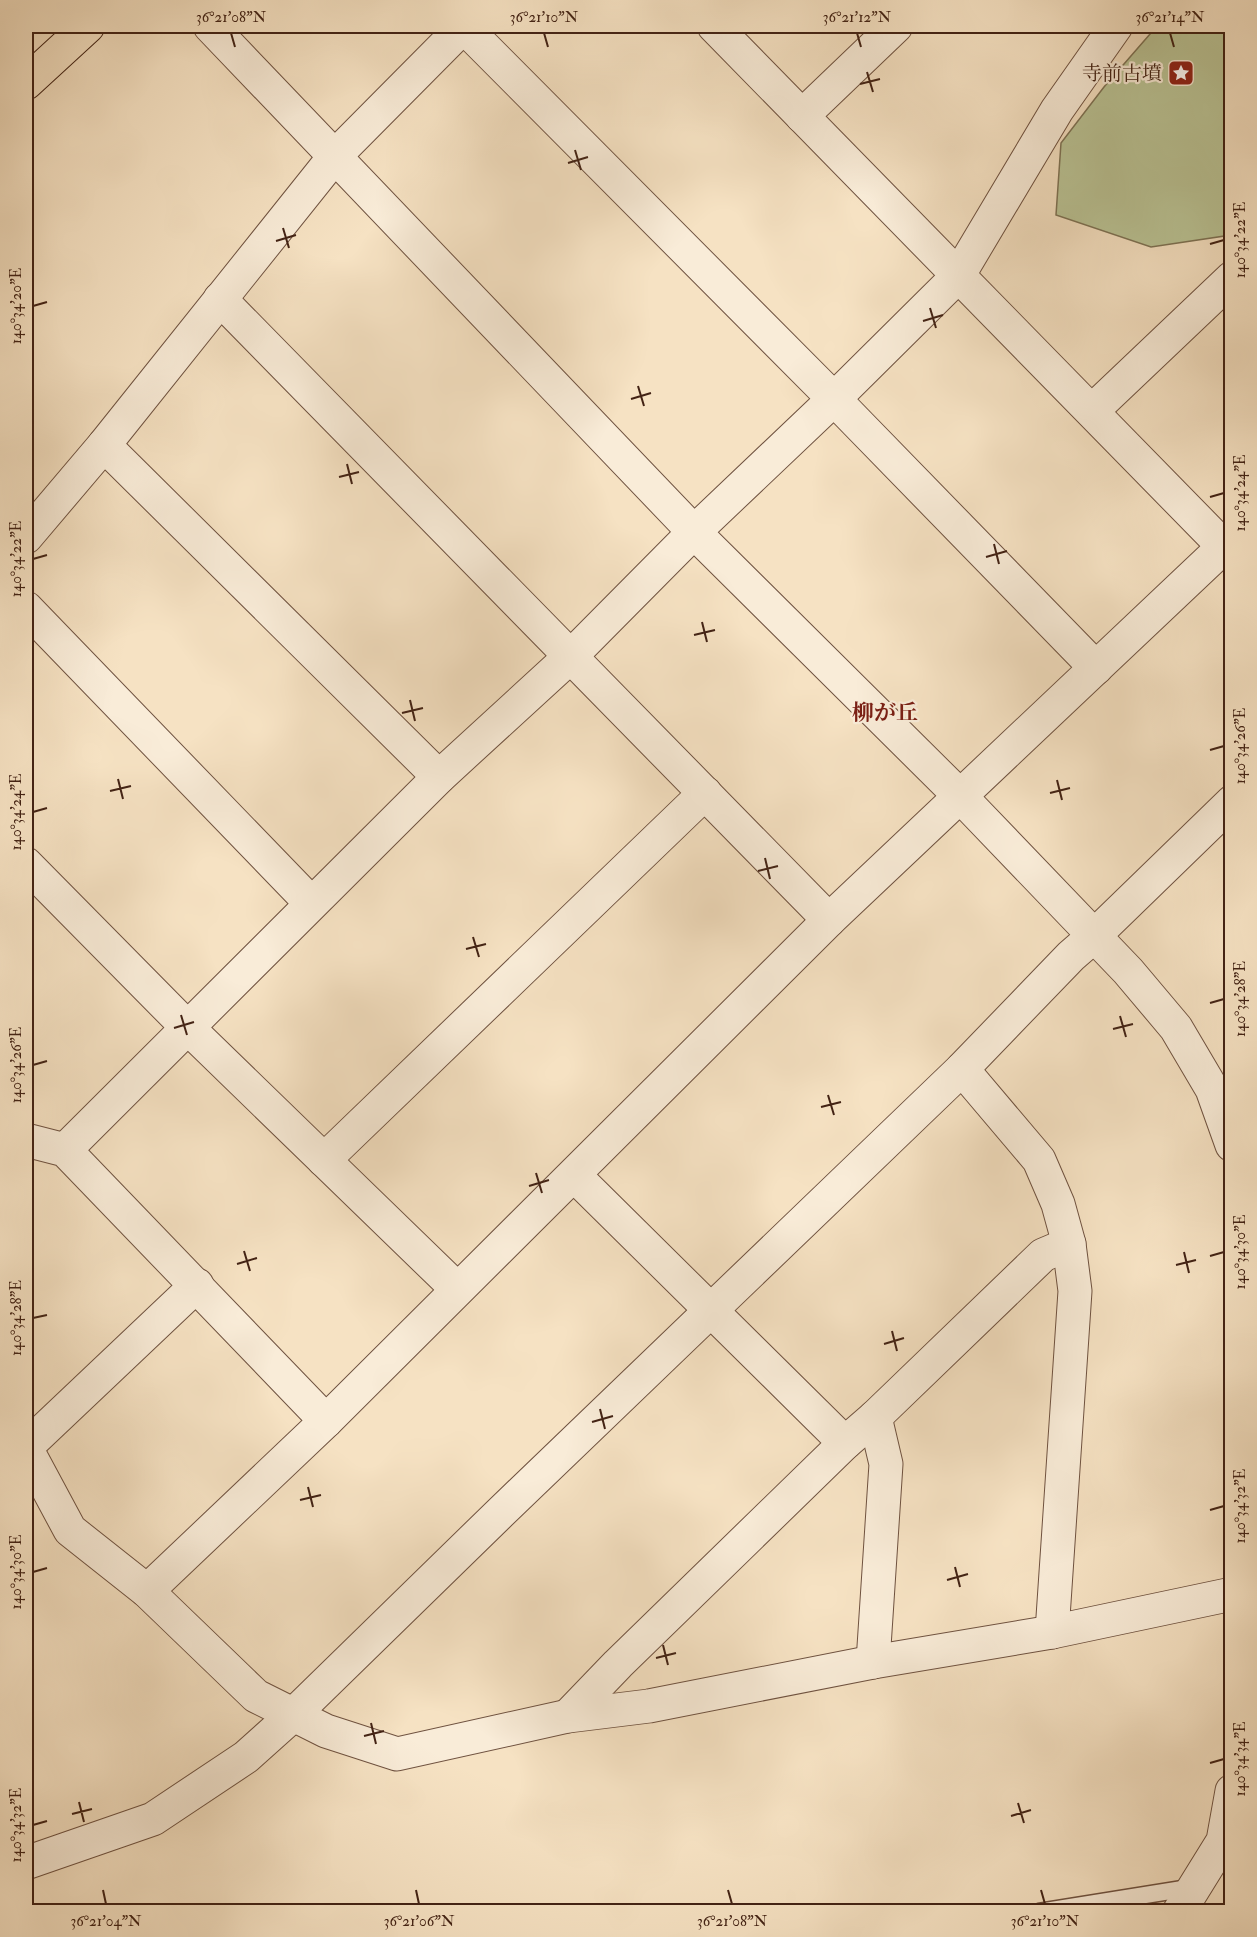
<svg xmlns="http://www.w3.org/2000/svg" width="1257" height="1937" font-family="'IM FELL Double Pica','Noto Serif JP',serif">
	<style>
		.green { fill: #bac496; stroke: #7e7355; stroke-width: 1.5 }
		.lines { fill: none; stroke-linecap: round; stroke-linejoin: round }
		.lane-casing { stroke: #6f5240; stroke-width: 19 }
		.street-casing { stroke: #6f5240; stroke-width: 35 }
		.primary-casing { stroke: #422214; stroke-width: 35 }
		.lane { stroke: #f9ecd8; stroke-width: 16 }
		.street { stroke: #f9ecd8; stroke-width: 33 }
		.primary { stroke: #f6e2c3; stroke-width: 33 }
		.ticks { fill: none; stroke: #422214; stroke-width: 2 }
		.labels { text-anchor: middle; stroke-width: 4.5; stroke-linejoin: round; paint-order: stroke }
		.poi-label { font-size: 20px; fill: #422214; stroke: #f9ecd8; text-anchor: end }
		.quarter-label { font-size: 22px; font-weight: bold; fill: #7a1f14; stroke: #f9ecd8 }
		.neatline { fill: none; stroke: #422214; stroke-width: 2 }
		.ticks-label { font-size: 15px; text-anchor: middle; fill: #422214 }
	</style>
	<rect width="100%" height="100%" fill="#f6e2c3"/>
	<filter id="stains"><feTurbulence type="fractalNoise" baseFrequency=".00333" numOctaves="4"/><feColorMatrix values="0 0 0 0 .2 0 0 0 0 .09 0 0 0 0 .02 0 0 0 .5 -.17"/></filter>
	<radialGradient id="worn" r=".72"><stop offset=".6" stop-color="#630" stop-opacity="0"/><stop offset="1" stop-color="#630" stop-opacity=".3"/></radialGradient>
	<path class="green" d="M 1157,26 L 1231,26 L 1231,235 L 1151,247 L 1056,215 L 1061,143 L 1104,87 Z"/>
	<g class="lines">
		<defs>
			<path id="lane" d="M 1039,1912 L 1195,1887"/>
			<g id="street">
				<path d="M 210,26 L 694,532 L 961,797 L 1128,971 L 1176,1028 L 1212,1089 L 1232,1145"/>
				<path d="M 463,26 L 834,399 L 1096,668"/>
				<path d="M 714,26 L 1232,555"/>
				<path d="M 802,116 L 896,26"/>
				<path d="M 220,299 L 829,920"/>
				<path d="M 1092,411 L 1232,278"/>
				<path d="M 104,445 L 439,777"/>
				<path d="M 26,537 L 104,445 L 335,156 L 464,26"/>
				<path d="M 26,608 L 311,903"/>
				<path d="M 26,864 L 187,1027 L 457,1289"/>
				<path d="M 962,1069 L 1039,1160 L 1058,1204 L 1069,1244 L 1075,1291 L 1052,1632"/>
				<path d="M 26,1140 L 65,1150 L 326,1421"/>
				<path d="M 65,1150 L 439,777 L 571,656 L 694,532 L 834,399 L 958,276 L 1057,110 L 1116,26"/>
				<path d="M 324,1160 L 705,793"/>
				<path d="M 574,1175 L 845,1443"/>
				<path d="M 26,1447 L 197,1285"/>
				<path d="M 26,1448 L 70,1530 L 147,1591 L 256,1696 L 326,1731 L 397,1754 L 568,1716 L 649,1706 L 873,1662 L 1052,1632 L 1232,1594"/>
				<path d="M 147,1591 L 326,1421 L 829,920 L 1232,539"/>
				<path d="M 873,1662 L 886,1464 L 875,1417"/>
				<path d="M 568,1716 L 618,1664 L 845,1443 L 875,1417 L 1043,1255 L 1069,1244"/>
				<path d="M 26,1863 L 153,1819 L 246,1757 L 294,1714 L 500,1513 L 962,1069 L 1071,956 L 1094,936 L 1232,802"/>
				<path d="M 1179,1912 L 1223,1841 L 1232,1791"/>
			</g>
			<path id="primary" d="M 26,83 L 88,26"/>
		</defs>
		<use href="#lane" class="lane-casing"/>
		<use href="#street" class="street-casing"/>
		<use href="#primary" class="primary-casing"/>
		<use href="#lane" class="lane"/>
		<use href="#street" class="street"/>
		<use href="#primary" class="primary"/>
	</g>
	<path class="ticks" d="M 231,33 L 235,47M 544,33 L 548,47M 857,33 L 861,47M 1170,33 L 1174,47M 867,72 L 873,92M 860,84 L 880,79M 575,150 L 581,170M 568,163 L 588,157M 283,228 L 289,248M 276,241 L 296,235M 1210,244 L 1224,240M 33,306 L 47,302M 930,308 L 936,328M 923,321 L 943,315M 638,386 L 644,406M 631,399 L 651,393M 347,464 L 352,484M 339,477 L 359,472M 1210,497 L 1224,493M 994,544 L 999,564M 986,557 L 1007,551M 33,559 L 47,555M 702,622 L 707,642M 694,635 L 715,630M 410,700 L 415,721M 402,713 L 423,708M 1210,750 L 1224,746M 118,779 L 123,799M 1057,780 L 1062,800M 110,791 L 131,786M 1050,793 L 1070,788M 33,812 L 47,808M 765,858 L 770,879M 758,871 L 778,866M 473,937 L 479,957M 466,949 L 486,944M 1210,1003 L 1224,999M 181,1015 L 187,1035M 1120,1016 L 1126,1037M 174,1028 L 194,1022M 1113,1029 L 1133,1024M 33,1065 L 47,1061M 828,1095 L 834,1115M 821,1107 L 841,1102M 536,1173 L 542,1193M 529,1186 L 549,1180M 244,1251 L 250,1271M 1184,1252 L 1189,1273M 1210,1256 L 1224,1252M 237,1264 L 257,1258M 1176,1265 L 1196,1260M 33,1318 L 47,1315M 892,1331 L 897,1351M 884,1344 L 904,1338M 600,1409 L 605,1429M 592,1422 L 613,1416M 308,1487 L 313,1507M 300,1500 L 321,1495M 1210,1510 L 1224,1506M 955,1567 L 960,1587M 33,1572 L 47,1568M 947,1580 L 968,1574M 663,1645 L 668,1665M 656,1658 L 676,1653M 371,1723 L 376,1744M 364,1736 L 384,1731M 1210,1763 L 1224,1759M 79,1802 L 84,1822M 1018,1803 L 1024,1823M 72,1814 L 92,1809M 1011,1816 L 1031,1810M 33,1825 L 47,1821M 103,1890 L 106,1904M 416,1890 L 419,1904M 728,1890 L 732,1904M 1041,1890 L 1045,1904"/>
	<defs>
		<symbol id="sight-square" viewBox="-11 -11 22 22"><rect x="-9" y="-9" width="18" height="18" rx="4" fill="#8f2418" stroke="#f9ecd8"/><path d="M0-6L1.8-2.2L6-1.7L2.9 1.2L3.7 5.4L0 3.3L-3.7 5.4L-2.9 1.2L-6-1.7L-1.8-2.2Z" fill="#fff"/></symbol>
	</defs>
	<g fill-rule="evenodd">
		<use href="#sight-square" x="1166" y="58" width="30" height="30"/>
	</g>
	<g class="labels">
		<g class="poi-label">
			<text x="1162" y="80">寺前古墳</text>
		</g>
		<g class="quarter-label">
			<text x="885" y="720">柳が丘</text>
		</g>
	</g>
	<rect width="1257" height="1937" fill="none" stroke="#f6e2c3" stroke-width="66"/>
	<rect x="33" y="33" width="1191" height="1871" class="neatline"/>
	<g class="ticks-label">
		<text x="231" y="22">36°21'08"N</text>
		<text x="544" y="22">36°21'10"N</text>
		<text x="857" y="22">36°21'12"N</text>
		<text x="1170" y="22">36°21'14"N</text>
		<text transform="translate(1240 240) rotate(-90)" y="5">140°34'22"E</text>
		<text transform="translate(16 306) rotate(-90)" y="5">140°34'20"E</text>
		<text transform="translate(1240 493) rotate(-90)" y="5">140°34'24"E</text>
		<text transform="translate(16 559) rotate(-90)" y="5">140°34'22"E</text>
		<text transform="translate(1240 746) rotate(-90)" y="5">140°34'26"E</text>
		<text transform="translate(16 812) rotate(-90)" y="5">140°34'24"E</text>
		<text transform="translate(1240 999) rotate(-90)" y="5">140°34'28"E</text>
		<text transform="translate(16 1065) rotate(-90)" y="5">140°34'26"E</text>
		<text transform="translate(1240 1252) rotate(-90)" y="5">140°34'30"E</text>
		<text transform="translate(16 1318) rotate(-90)" y="5">140°34'28"E</text>
		<text transform="translate(1240 1506) rotate(-90)" y="5">140°34'32"E</text>
		<text transform="translate(16 1572) rotate(-90)" y="5">140°34'30"E</text>
		<text transform="translate(1240 1759) rotate(-90)" y="5">140°34'34"E</text>
		<text transform="translate(16 1825) rotate(-90)" y="5">140°34'32"E</text>
		<text x="106" y="1926">36°21'04"N</text>
		<text x="419" y="1926">36°21'06"N</text>
		<text x="732" y="1926">36°21'08"N</text>
		<text x="1045" y="1926">36°21'10"N</text>
	</g>
	<rect width="100%" height="100%" filter="url(#stains)"/>
	<rect width="100%" height="100%" fill="url(#worn)"/>
</svg>
